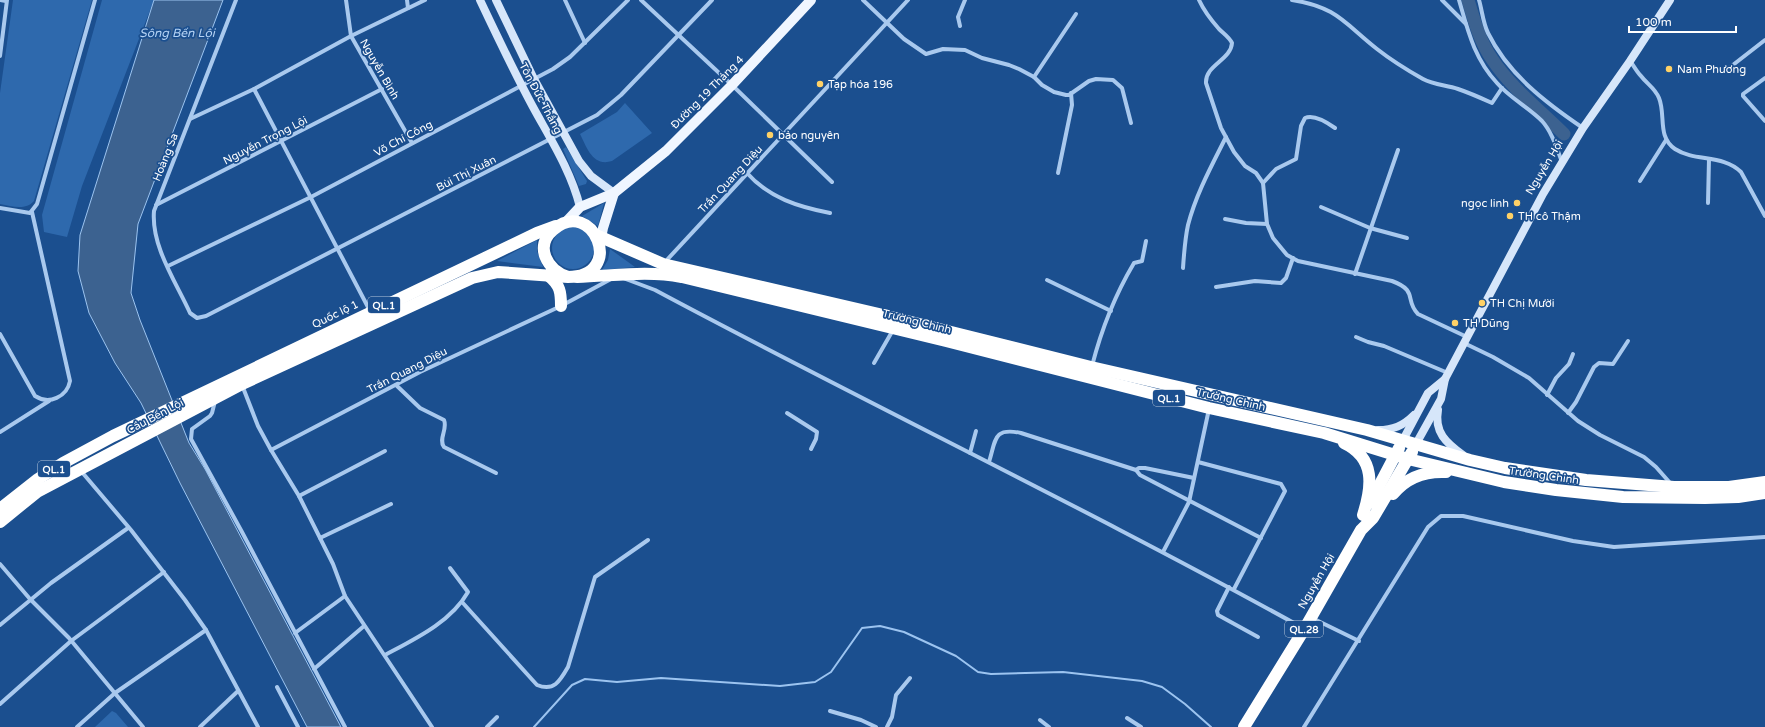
<svg xmlns="http://www.w3.org/2000/svg" width="1765" height="727" font-family="'Varela Round',sans-serif">
	<style>
		.green { fill: #2e69ad }
		.water { fill: #3c6290; stroke: #9cc4f0 }
		.lines { fill: none; stroke-linecap: round; stroke-linejoin: round }
		.stream { stroke: #9cc4f0; stroke-width: 2 }
		.river { stroke: #3c6290; stroke-width: 13 }
		.street { stroke: #a9c9ee; stroke-width: 4 }
		.secondary { stroke: #d6e6fa; stroke-width: 8 }
		.primary { stroke: #f0f6ff; stroke-width: 10 }
		.highway { stroke: #fff; stroke-width: 12 }
		.poi-dot { fill: #ffd166; stroke: #1b4f8f; stroke-width: 1.5 }
		.labels { text-anchor: middle; stroke-width: 3.5; stroke-linejoin: round; paint-order: stroke }
		.shield { fill: #1b4f8f; stroke: #bbcadd; stroke-width: 1 }
		.shield-label { font-size: 10px; font-weight: bold; fill: #fff }
		.street-label { font-size: 11px; fill: #fff; stroke: #1b4f8f }
		.poi-label { font-size: 11px; fill: #fff; stroke: #1b4f8f; text-anchor: start }
		.water-label { font-size: 12px; font-style: italic; fill: #b5d3f5; stroke: #1b4f8f }
	</style>
	<rect width="100%" height="100%" fill="#1b4f8f"/>
	<g class="green">
		<path d="M 13,0 L 92,0 L 34,201 C 25,211 12,206 0,204 L 0,93 Z"/>
		<path d="M 102,0 L 154,0 L 82,186 L 67,237 L 44,232 L 42,215 Z"/>
		<path d="M 625,103 L 652,133 L 612,161 C 593,167 587,148 580,134 L 617,112 Z"/>
		<path d="M 566,147 L 587,181 L 586,184 L 579,186 L 563,149 Z"/>
		<path d="M 604,203 L 598,226 L 582,216 Z"/>
		<circle cx="573" cy="248" r="21"/>
		<path d="M 537,240 L 537,251 L 543,267 L 497,261 Z"/>
		<path d="M 610,249 L 635,267 L 602,270 L 608,260 Z"/>
		<path d="M 112,711 L 116,713 L 128,727 L 95,727 Z"/>
	</g>
	<path class="water" d="M 154,0 L 223,0 L 138,224 L 131,293 L 140,320 L 189,443 L 205,469 L 341,727 L 307,727 L 180,483 L 141,403 L 115,363 L 89,313 L 78,271 L 80,235 Z"/>
	<g class="lines">
		<path class="stream" d="M 534,727 L 572,685 L 585,679 L 617,682 L 661,678 L 780,686 L 815,682 L 831,672 L 862,628 L 880,626 L 904,632 L 956,656 L 978,672 L 991,674 L 1063,672 L 1142,681 L 1162,687 L 1185,704 L 1211,727"/>
		<path class="river" d="M 1468,0 C 1474,20 1480,42 1492,59 C 1511,88 1540,110 1564,134"/>
		<g class="street">
			<path d="M 0,0 L 6,1"/>
			<path d="M 236,0 L 154,211 C 151,246 176,282 190,313 L 197,318 L 206,316 L 597,115 L 621,95 L 712,0"/>
			<path d="M 346,0 L 351,36 L 412,143"/>
			<path d="M 407,0 L 408,8"/>
			<path d="M 565,0 L 585,43"/>
			<path d="M 641,0 L 732,85 L 832,182"/>
			<path d="M 863,0 L 904,39 L 926,54 L 943,49 L 965,50 L 982,58 L 1009,65 L 1019,69 L 1034,77 L 1042,85 L 1054,92 L 1066,95 L 1069,95 L 1089,81 L 1096,79 L 1113,80 L 1122,88 L 1131,123"/>
			<path d="M 1199,0 C 1204,11 1211,20 1219,29 C 1224,34 1229,37 1232,43 C 1231,60 1205,65 1206,83 L 1221,128 L 1234,152 L 1245,166 L 1256,173 L 1263,183 L 1267,224 L 1273,238 L 1287,255 L 1298,261 L 1392,281 C 1419,291 1404,300 1418,314 L 1467,337"/>
			<path d="M 1292,0 C 1337,7 1344,23 1377,49 C 1391,60 1407,70 1423,79 C 1434,85 1446,85 1458,89 C 1470,93 1481,98 1492,103 L 1502,88"/>
			<path d="M 1442,0 L 1466,24"/>
			<path d="M 1459,0 C 1468,31 1474,58 1497,83 C 1510,98 1528,107 1542,121 C 1552,132 1557,149 1562,162"/>
			<path d="M 1479,0 C 1482,10 1483,23 1488,33 C 1508,74 1546,103 1583,128"/>
			<path d="M 960,26 L 958,17 L 965,0"/>
			<path d="M 0,56 L 7,0"/>
			<path d="M 1630,61 C 1634,66 1637,72 1641,76 C 1647,84 1655,88 1659,98 C 1666,115 1657,137 1675,149 C 1695,162 1723,154 1741,172 L 1765,216"/>
			<path d="M 1729,68 L 1765,40"/>
			<path d="M 1034,77 L 1076,14"/>
			<path d="M 1765,78 L 1743,94 L 1743,96 L 1765,121"/>
			<path d="M 254,89 L 370,311"/>
			<path d="M 190,119 L 254,89 L 351,36 L 425,0"/>
			<path d="M 747,173 C 769,198 799,207 830,213"/>
			<path d="M 1058,173 L 1072,105 L 1071,93"/>
			<path d="M 1640,181 L 1666,140"/>
			<path d="M 1263,183 L 1276,169 L 1296,159 L 1301,126 L 1305,118 C 1314,114 1328,123 1335,128"/>
			<path d="M 1708,203 L 1709,159"/>
			<path d="M 156,205 L 382,89"/>
			<path d="M 1321,207 L 1370,228 L 1407,238"/>
			<path d="M 0,208 L 30,213 L 37,204 L 95,0"/>
			<path d="M 1225,219 L 1246,223 L 1267,224"/>
			<path d="M 665,262 L 908,0"/>
			<path d="M 168,266 L 311,197 L 553,69 L 570,57 L 628,0"/>
			<path d="M 1183,268 C 1184,253 1185,239 1188,225 C 1196,194 1212,165 1226,137"/>
			<path d="M 1355,274 L 1398,150"/>
			<path d="M 623,278 L 655,290 C 870,405 1090,510 1303,628"/>
			<path d="M 1047,280 L 1111,311"/>
			<path d="M 1216,287 L 1255,281 L 1281,283 L 1286,278 L 1293,258"/>
			<path d="M 0,334 L 35,396 C 49,405 67,397 70,381 L 32,212"/>
			<path d="M 1356,337 L 1368,342 L 1384,346 L 1448,373"/>
			<path d="M 1464,343 L 1493,357 L 1529,378 L 1578,421 L 1600,435 L 1644,457 L 1656,467 L 1671,484"/>
			<path d="M 874,363 L 893,330"/>
			<path d="M 1092,366 C 1101,331 1115,295 1134,263 L 1142,261 L 1146,241"/>
			<path d="M 242,385 L 258,426 L 271,450 L 420,372 L 561,306 L 611,279"/>
			<path d="M 396,385 L 420,408 L 444,420 C 448,429 438,439 444,447 L 496,473"/>
			<path d="M 1547,395 L 1556,378 L 1569,364 L 1573,354"/>
			<path d="M 215,401 L 212,413 L 210,416 L 192,429 L 191,439 L 242,532 L 345,727"/>
			<path d="M 787,413 L 817,432 L 816,439 L 811,449"/>
			<path d="M 1568,413 L 1576,402 L 1594,367 L 1599,363 L 1613,364 L 1628,341"/>
			<path d="M 0,432 L 49,401"/>
			<path d="M 271,450 L 299,496 L 333,564 L 345,596 L 432,727"/>
			<path d="M 970,453 L 976,431"/>
			<path d="M 989,462 C 996,440 993,427 1021,433 L 1136,470 L 1140,475 L 1261,538"/>
			<path d="M 1198,462 L 1281,484 L 1285,491 L 1234,589"/>
			<path d="M 1136,470 L 1139,468 L 1145,468 L 1194,478"/>
			<path d="M 81,471 L 131,530 L 185,600 L 206,630 L 258,727"/>
			<path d="M 299,496 L 385,451"/>
			<path d="M 320,538 L 391,504"/>
			<path d="M 1163,552 L 1189,502 L 1209,409"/>
			<path d="M 0,564 L 30,599 L 69,638 L 143,727"/>
			<path d="M 1229,587 L 1217,611 L 1218,615 L 1258,637"/>
			<path d="M 462,602 L 537,685 C 554,692 560,681 568,667 L 595,577 L 648,540"/>
			<path d="M 1312,618 L 1359,641"/>
			<path d="M 0,625 L 51,583 L 128,528"/>
			<path d="M 295,633 L 345,596"/>
			<path d="M 385,655 C 415,639 451,622 468,592 L 450,568"/>
			<path d="M 314,669 L 364,626"/>
			<path d="M 277,687 L 298,727"/>
			<path d="M 0,704 L 71,641 L 164,572"/>
			<path d="M 830,711 L 861,720 L 876,727"/>
			<path d="M 1127,718 L 1141,727"/>
			<path d="M 1040,720 L 1049,727"/>
			<path d="M 77,727 L 115,693 L 206,630"/>
			<path d="M 200,727 L 238,691"/>
			<path d="M 487,727 L 497,717"/>
			<path d="M 887,727 L 892,717 L 896,695 L 910,678"/>
			<path d="M 1304,727 L 1428,527 L 1441,516 L 1463,516 L 1573,541 L 1614,547 L 1765,537"/>
		</g>
		<g class="secondary">
			<path d="M 480,0 C 497,36 514,72 533,107 C 551,140 571,171 580,207"/>
			<path d="M 496,0 L 534,79 L 579,161 L 591,176 L 614,193"/>
			<path d="M 1438,410 C 1434,432 1446,443 1463,455"/>
			<path d="M 1378,430 C 1393,430 1403,426 1414,415"/>
			<path d="M 1403,440 L 1428,393 L 1445,379"/>
			<path d="M 1416,444 L 1441,399 L 1445,379 L 1543,194 L 1583,128 L 1630,61 L 1670,0"/>
		</g>
		<g class="primary">
			<path d="M 566,222 L 580,207 L 614,193 L 666,151 L 732,85 L 811,0"/>
			<path d="M 600,243 L 603,228 L 614,193"/>
		</g>
		<g class="highway">
			<path d="M 596,235 L 663,264 L 879,314 L 1091,367 L 1367,430 L 1470,460 L 1505,468 L 1586,480 L 1674,487 L 1729,487 L 1765,482"/>
			<path d="M 549,276 C 560,285 561,292 561,306"/>
			<path d="M 577,277 C 613,276 647,270 682,277 L 946,341 L 1209,408 L 1324,433 L 1408,459 L 1504,482 L 1556,490 L 1623,497 L 1705,498 L 1738,497 L 1765,493"/>
			<path d="M 1344,443 C 1376,458 1372,487 1363,515"/>
			<path d="M 1393,494 C 1406,478 1425,471 1446,472"/>
			<path d="M 1370,503 L 1399,448"/>
			<path d="M 0,509 L 38,479 L 63,463 L 113,436 L 537,233 L 556,226"/>
			<path d="M 0,522 L 37,492 L 242,384 L 472,278 L 498,272 L 568,277 C 627,277 593,195 553,230 C 534,246 547,270 568,277"/>
			<path d="M 1244,727 L 1305,628 L 1361,530 L 1373,518 L 1412,452"/>
		</g>
	</g>
	<g class="poi-dot">
		<circle cx="1669" cy="69" r="4"/>
		<circle cx="820" cy="84" r="4"/>
		<circle cx="770" cy="135" r="4"/>
		<circle cx="1517" cy="203" r="4"/>
		<circle cx="1510" cy="216" r="4"/>
		<circle cx="1482" cy="303" r="4"/>
		<circle cx="1455" cy="323" r="4"/>
	</g>
	<g class="labels">
		<g class="shield">
			<rect x="368" y="297" width="32" height="16" rx="3"/>
			<rect x="1153" y="390" width="32" height="16" rx="3"/>
			<rect x="38" y="461" width="32" height="16" rx="3"/>
			<rect x="1285" y="621" width="38" height="16" rx="3"/>
		</g>
		<g class="shield-label">
			<text x="384" y="309">QL.1</text>
			<text x="1169" y="402">QL.1</text>
			<text x="54" y="473">QL.1</text>
			<text x="1304" y="633">QL.28</text>
		</g>
		<g class="street-label">
			<text transform="translate(380 69) rotate(60)" y="4">Nguyễn Bình</text>
			<text transform="translate(707 92) rotate(-45)" y="4">Đường 19 Tháng 4</text>
			<text transform="translate(541 98) rotate(62)" y="4">Tôn Đức Thắng</text>
			<text transform="translate(403 138) rotate(-28)" y="4">Võ Chí Công</text>
			<text transform="translate(265 140) rotate(-27)" y="4">Nguyễn Trọng Lội</text>
			<text transform="translate(165 157) rotate(-68)" y="4">Hoàng Sa</text>
			<text transform="translate(1544 167) rotate(-59)" y="4">Nguyễn Hội</text>
			<text transform="translate(466 173) rotate(-27)" y="4">Bùi Thị Xuân</text>
			<text transform="translate(730 179) rotate(-47)" y="4">Trần Quang Diệu</text>
			<text transform="translate(335 314) rotate(-26)" y="4">Quốc lộ 1</text>
			<text transform="translate(917 321) rotate(14)" y="4">Trường Chinh</text>
			<text transform="translate(407 370) rotate(-27)" y="4">Trần Quang Diệu</text>
			<text transform="translate(1231 399) rotate(13)" y="4">Trường Chinh</text>
			<text transform="translate(155 416) rotate(-28)" y="4">Cầu Bến Lội</text>
			<text transform="translate(1544 475) rotate(8)" y="4">Trường Chinh</text>
			<text transform="translate(1316 581) rotate(-60)" y="4">Nguyễn Hội</text>
		</g>
		<g class="poi-label">
			<text x="1677" y="73">Nam Phương</text>
			<text x="828" y="88">Tạp hóa 196</text>
			<text x="778" y="139">bảo nguyên</text>
			<text x="1509" y="207" text-anchor="end">ngọc linh</text>
			<text x="1518" y="220">TH cô Thậm</text>
			<text x="1490" y="307">TH Chị Mười</text>
			<text x="1463" y="327">TH Dũng</text>
		</g>
		<g class="water-label">
			<text x="177" y="37">Sông Bến Lội</text>
		</g>
	</g>
	<path d="M1629 26v6h107v-6" fill="none" stroke="#ffffff" stroke-width="2"/>
	<text x="1635" y="26" font-size="12" fill="#ffffff" stroke="#1b4f8f" stroke-width="3" paint-order="stroke">100 m</text>
</svg>
